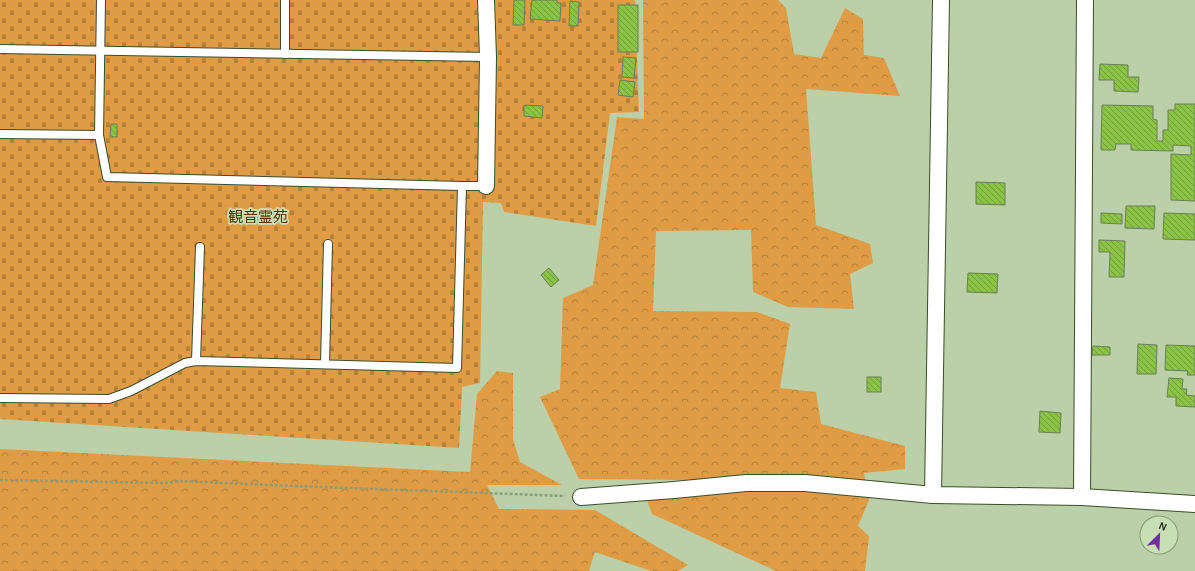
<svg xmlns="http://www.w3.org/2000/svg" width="1195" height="571" font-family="Karla,'Noto Sans JP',sans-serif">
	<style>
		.forest { fill: url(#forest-crowns) }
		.cemetery { fill: url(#cemetery-stones) }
		.building { fill: url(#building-back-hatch); stroke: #6a7d58 }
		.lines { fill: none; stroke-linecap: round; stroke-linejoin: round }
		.service-casing { stroke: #3b4d2a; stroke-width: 10 }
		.minor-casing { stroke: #3b4d2a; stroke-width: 18 }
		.path { stroke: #8b9c7b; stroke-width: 2.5; stroke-dasharray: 3 2; stroke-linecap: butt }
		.service { stroke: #fff; stroke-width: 8 }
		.minor { stroke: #fff; stroke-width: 16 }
		.labels { text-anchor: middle; stroke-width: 3.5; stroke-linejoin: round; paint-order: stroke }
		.park-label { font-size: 15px; fill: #543200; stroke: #c8deb5 }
	</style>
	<defs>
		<pattern id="forest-crowns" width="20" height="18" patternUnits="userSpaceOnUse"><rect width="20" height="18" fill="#df9c44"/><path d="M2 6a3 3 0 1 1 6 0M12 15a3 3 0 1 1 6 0" fill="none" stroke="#b58038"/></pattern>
		<pattern id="cemetery-stones" width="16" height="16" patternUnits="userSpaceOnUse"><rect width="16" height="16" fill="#df9c44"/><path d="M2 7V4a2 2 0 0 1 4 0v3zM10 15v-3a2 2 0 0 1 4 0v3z" fill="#b58038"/></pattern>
		<pattern id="building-back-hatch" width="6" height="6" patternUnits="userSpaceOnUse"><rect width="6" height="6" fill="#8bc347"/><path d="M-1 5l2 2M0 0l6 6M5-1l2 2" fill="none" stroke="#719f3b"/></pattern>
	</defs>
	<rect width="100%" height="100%" fill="#bbd0a8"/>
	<g class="forest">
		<path d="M 643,0 L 778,0 L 786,8 L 794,54 L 821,58 L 845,8 L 863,19 L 864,55 L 884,58 L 900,96 L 806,89 L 816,225 L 870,244 L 873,263 L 850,274 L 854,309 L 788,307 L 753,292 L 751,230 L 656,231 L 653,311 L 757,312 L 790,324 L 780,388 L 816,392 L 821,424 L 905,446 L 905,469 L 864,473 L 869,500 L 858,526 L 869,536 L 865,571 L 776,571 L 652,514 L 647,500 L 741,488 L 696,480 L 579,479 L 540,397 L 560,389 L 563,298 L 593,285 L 617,117 L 644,119 Z"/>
		<path d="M 497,371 L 513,373 L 513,439 L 520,462 L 562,485 L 487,485 L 499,509 L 595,510 L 688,565 L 678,571 L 651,571 L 595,552 L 589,571 L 0,571 L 0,449 L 470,472 L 477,394 Z"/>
	</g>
	<path class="cemetery" d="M 0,0 L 635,0 L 639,112 L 610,113 L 596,226 L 504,212 L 501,203 L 483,202 L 480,383 L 462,387 L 459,448 L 0,419 Z"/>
	<g class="building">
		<path d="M 514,0 L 525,0 L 524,25 L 513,25 Z"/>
		<path d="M 532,0 L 557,0 L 557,3 L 561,3 L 560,21 L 530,19 Z"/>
		<path d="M 570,1 L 579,2 L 578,26 L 569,26 Z"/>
		<rect x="618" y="5" width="20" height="47"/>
		<path d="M 623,57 L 636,58 L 634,78 L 622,77 Z"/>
		<path d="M 1100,64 L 1128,65 L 1128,77 L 1139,77 L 1138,92 L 1114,91 L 1114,80 L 1099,80 Z"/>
		<path d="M 620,80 L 635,82 L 633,97 L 618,95 Z"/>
		<path d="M 1175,104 L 1195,104 L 1195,201 L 1171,200 L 1171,154 L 1191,155 L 1191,146 L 1173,145 L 1173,151 L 1131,150 L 1131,144 L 1116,144 L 1115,150 L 1101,150 L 1102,105 L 1153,106 L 1153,119 L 1157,120 L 1157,141 L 1163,141 L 1163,130 L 1168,130 L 1168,110 L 1175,110 Z"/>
		<path d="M 524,105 L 543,106 L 542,118 L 524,116 Z"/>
		<path d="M 111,124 L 117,124 L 117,137 L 110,137 Z"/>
		<path d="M 976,182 L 1005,183 L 1005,205 L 976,204 Z"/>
		<path d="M 1126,206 L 1155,206 L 1154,229 L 1125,228 Z"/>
		<path d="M 1101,213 L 1122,214 L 1122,224 L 1101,223 Z"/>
		<path d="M 1164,213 L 1195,214 L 1195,240 L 1163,239 Z"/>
		<path d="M 1099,240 L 1125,241 L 1124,277 L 1109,277 L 1110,252 L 1099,252 Z"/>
		<path d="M 549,268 L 559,280 L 551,287 L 541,275 Z"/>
		<path d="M 968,273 L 998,274 L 997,293 L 967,292 Z"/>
		<path d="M 1138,344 L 1157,345 L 1156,374 L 1137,374 Z"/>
		<path d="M 1166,345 L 1195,346 L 1195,375 L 1187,375 L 1188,371 L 1165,370 Z"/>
		<path d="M 1093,346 L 1110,347 L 1110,355 L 1092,355 Z"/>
		<rect x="867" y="377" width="14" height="15"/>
		<path d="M 1169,378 L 1183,379 L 1182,389 L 1187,389 L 1186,395 L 1195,396 L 1195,407 L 1176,406 L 1176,397 L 1167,397 Z"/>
		<path d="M 1040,411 L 1061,413 L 1060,433 L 1039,432 Z"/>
	</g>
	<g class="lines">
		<defs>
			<g id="service">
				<path d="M 101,0 L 99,135 L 107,177 L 462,186 L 486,186"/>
				<path d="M 0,49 L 488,57"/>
				<path d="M 285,54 L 285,0"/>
				<path d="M 0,134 L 99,135"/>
				<path d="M 196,361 L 200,247"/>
				<path d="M 325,364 L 328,244"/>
				<path d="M 0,398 L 109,399 L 131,391 L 185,363 L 196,361 L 457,368 L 462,186"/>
			</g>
			<g id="minor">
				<path d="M 486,186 L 488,57 L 486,0"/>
				<path d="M 933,495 L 941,0"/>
				<path d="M 581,497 L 674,490 L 746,483 L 805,483 L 933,495 L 1082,497 L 1195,504"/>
				<path d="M 1082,497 L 1085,0"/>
			</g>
		</defs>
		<use href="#service" class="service-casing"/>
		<use href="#minor" class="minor-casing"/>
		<path class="path" d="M 0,480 L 165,483 L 180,481 L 269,485 L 565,496"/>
		<use href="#service" class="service"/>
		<use href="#minor" class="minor"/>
	</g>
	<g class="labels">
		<g class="park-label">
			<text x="258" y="222">観音霊苑</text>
		</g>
	</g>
	<g transform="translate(1159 535) rotate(24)"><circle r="19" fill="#c8deb5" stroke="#879879"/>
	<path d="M0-3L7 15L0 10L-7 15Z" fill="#752c9f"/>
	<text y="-6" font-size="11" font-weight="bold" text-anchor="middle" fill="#262e1e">N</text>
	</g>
</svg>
